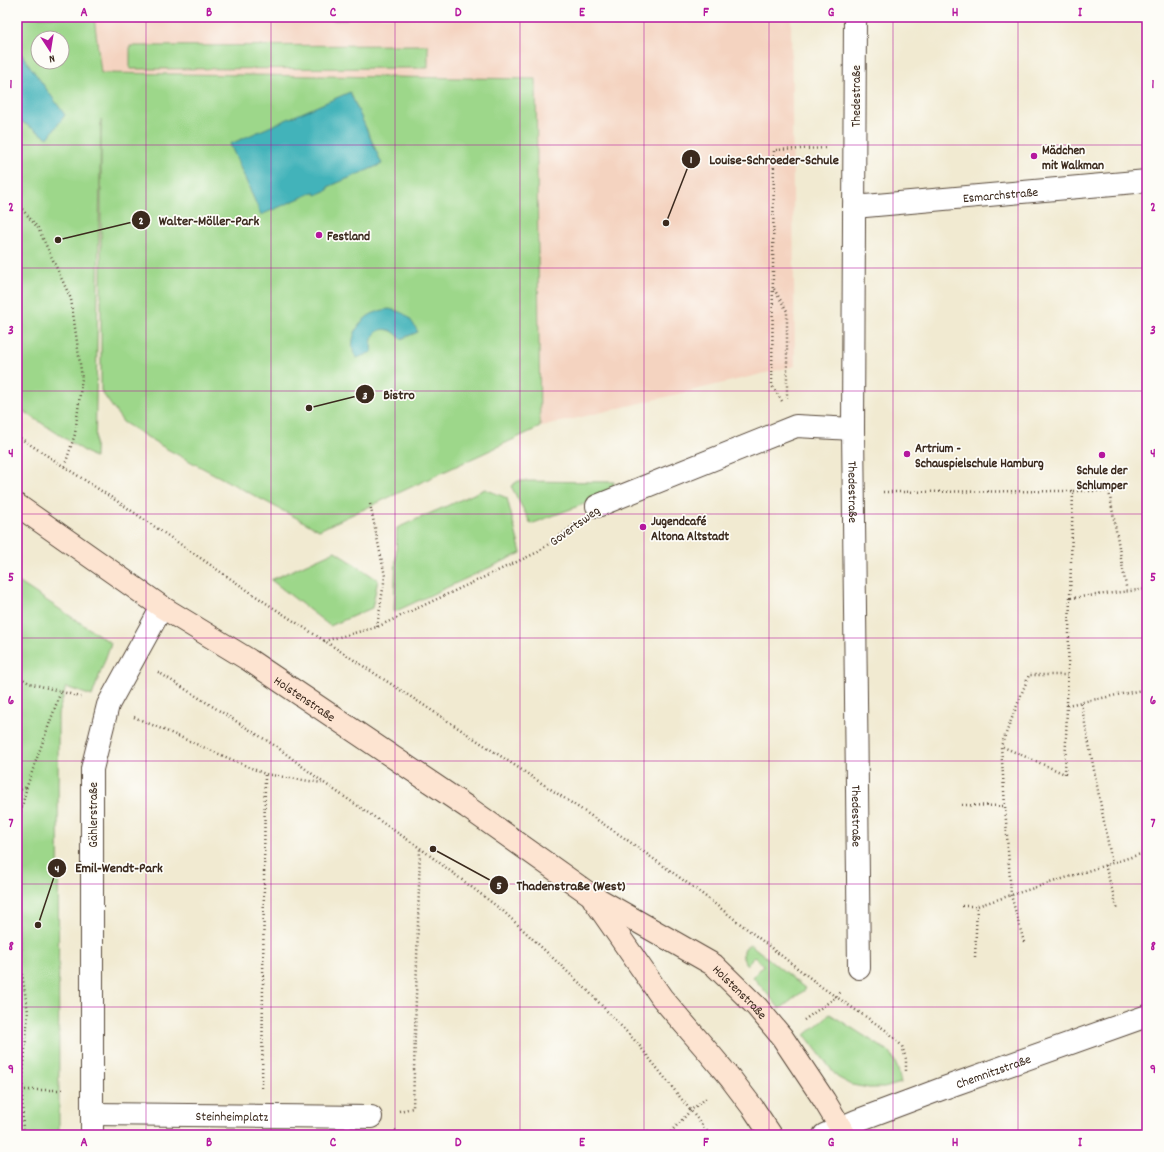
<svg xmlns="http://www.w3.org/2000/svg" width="1164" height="1152" font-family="Dekko,sans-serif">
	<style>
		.built { fill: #f4d3c0 }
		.green { fill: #9dd78a; stroke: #6c8054; fill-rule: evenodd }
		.water { fill: #43b3ba; stroke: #3f6e6c }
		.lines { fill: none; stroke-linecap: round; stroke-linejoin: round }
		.minor-casing { stroke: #564739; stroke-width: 24 }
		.secondary-casing { stroke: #564739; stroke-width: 24 }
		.path { stroke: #564739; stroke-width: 2.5; stroke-dasharray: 1 3; stroke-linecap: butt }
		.minor { stroke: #fff; stroke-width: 22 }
		.secondary { stroke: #fde4d1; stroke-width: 22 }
		.grid { fill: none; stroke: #b5179e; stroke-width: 1; stroke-opacity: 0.55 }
		.poi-dot { fill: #b5179e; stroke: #fdfcf7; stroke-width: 1.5 }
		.labels { text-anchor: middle; stroke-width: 3.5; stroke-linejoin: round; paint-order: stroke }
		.street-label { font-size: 13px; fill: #3b2a1e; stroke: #fdfcf7 }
		.poi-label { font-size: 13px; font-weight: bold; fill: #3b2a1e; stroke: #fdfcf7; text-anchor: start }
		.leader { fill: none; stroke: #3b2a1e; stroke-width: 1.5 }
		.callout-dot { fill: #3b2a1e; stroke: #fdfcf7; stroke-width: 1.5 }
		.mark-label { font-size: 12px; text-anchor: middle; font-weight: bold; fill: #fff }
		.callout-label { font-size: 14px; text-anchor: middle; font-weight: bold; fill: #3b2a1e; stroke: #fdfcf7; stroke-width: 3.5; stroke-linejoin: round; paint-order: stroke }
		.neatline { fill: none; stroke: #b5179e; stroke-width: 1.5 }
		.grid-label { font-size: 13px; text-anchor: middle; font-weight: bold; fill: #b5179e }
	</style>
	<rect width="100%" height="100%" fill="#fdfcf7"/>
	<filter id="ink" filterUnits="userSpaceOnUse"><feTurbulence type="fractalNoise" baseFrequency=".025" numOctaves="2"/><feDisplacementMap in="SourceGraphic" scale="8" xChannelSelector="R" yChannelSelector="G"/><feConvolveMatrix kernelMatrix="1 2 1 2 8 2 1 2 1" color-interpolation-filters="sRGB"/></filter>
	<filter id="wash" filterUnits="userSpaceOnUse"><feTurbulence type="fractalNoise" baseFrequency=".012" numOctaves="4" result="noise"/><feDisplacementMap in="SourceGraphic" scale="16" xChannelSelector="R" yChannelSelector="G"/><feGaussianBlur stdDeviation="0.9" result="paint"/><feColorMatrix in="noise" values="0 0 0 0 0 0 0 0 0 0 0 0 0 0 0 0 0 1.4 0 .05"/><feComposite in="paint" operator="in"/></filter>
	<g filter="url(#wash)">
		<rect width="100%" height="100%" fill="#f1ead1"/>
		<path class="built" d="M 94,17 L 791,17 L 795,366 L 540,427 L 536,79 L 101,73 Z"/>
		<g class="green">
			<path d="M 17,17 L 94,17 L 101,73 L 536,79 L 540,427 L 319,530 L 165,448 L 123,422 L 101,391 L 101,119 L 95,458 L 17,407 ZM 38,38 L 62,38 L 62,62 L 38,62 Z"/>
			<path d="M 128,17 L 347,17 L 347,20 Z"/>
			<path d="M 428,45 L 428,68 L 130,69 L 130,46 Z"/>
			<path d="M 518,481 L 614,482 L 613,493 L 531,524 L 511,486 Z"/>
			<path d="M 485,489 L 507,498 L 521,553 L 394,612 L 397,528 Z"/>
			<path d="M 335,551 L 378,580 L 372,608 L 330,626 L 271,580 Z"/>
			<path d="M 17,581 L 111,643 L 92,696 L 66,687 L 58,714 L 59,1135 L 17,1135 Z"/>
			<path d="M 750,944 L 806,989 L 780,1009 L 753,977 L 764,965 L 754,957 L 746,965 L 743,958 L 743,950 Z"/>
			<path d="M 830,1014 L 891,1053 L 898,1069 L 901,1083 L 884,1088 L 869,1088 L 852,1085 L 837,1077 L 805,1035 Z"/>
		</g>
		<g class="water">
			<path d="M 17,48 L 65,115 L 48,138 L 17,119 Z"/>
			<path d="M 350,92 L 382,164 L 328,187 L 328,190 L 316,195 L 314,192 L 261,215 L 230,144 Z"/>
			<path d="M 389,309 C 407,313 409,316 418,332 L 401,339 C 387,321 367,330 372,352 L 357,358 C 355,356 353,352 353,350 C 350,334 362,316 377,312 C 380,310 385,310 389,309 Z"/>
		</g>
	</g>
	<g filter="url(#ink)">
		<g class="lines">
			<defs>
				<g id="minor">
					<path id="s1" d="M 855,17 L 853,429 L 859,968"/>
					<path id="s2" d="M 854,207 L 1147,181"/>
					<path d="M 597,506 L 796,426 L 853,429"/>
					<path id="s3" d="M 92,1114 L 371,1117"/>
					<path d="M 92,1135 L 92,769 L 108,705 L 162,607"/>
					<path id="s4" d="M 824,1135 L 856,1121 L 944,1088 L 1147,1016"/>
				</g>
				<g id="secondary">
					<path id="s5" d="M 17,505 L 162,607 L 249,660 L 467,807 L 591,895 L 714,965 L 757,1007 L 782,1037 L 824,1100 L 845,1135"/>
					<path d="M 594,900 L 662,998 L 711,1055 L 731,1079 L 753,1108 L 771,1135"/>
				</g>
			</defs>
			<use href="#minor" class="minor-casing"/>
			<use href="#secondary" class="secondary-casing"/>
			<g class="path">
				<path d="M 17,203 L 38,228 L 71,299 L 82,378 L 75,434 L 64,468"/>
				<path d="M 774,289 L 787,311 L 787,398"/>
				<path d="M 782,401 L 772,386 L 774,150 L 827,148"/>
				<path d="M 17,436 L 126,507 L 266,603 L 425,706 L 623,837 L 697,890 L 823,988 L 887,1031 L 902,1046 L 906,1059 L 906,1071"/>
				<path d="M 1073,491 L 1109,491 L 1127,592"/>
				<path d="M 883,492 L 1073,491 L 1065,774 L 1001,746"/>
				<path d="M 370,504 L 385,576 L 377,627"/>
				<path d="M 1071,598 L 1147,589"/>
				<path d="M 324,641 L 377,627 L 538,552 L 575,524"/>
				<path d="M 158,672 L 277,747 L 324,783 L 420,848 L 503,911 L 588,991 L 638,1044 L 710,1135"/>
				<path d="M 17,675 L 29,683 L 81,697"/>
				<path d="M 1081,703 L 1112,863"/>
				<path d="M 1067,705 L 1147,689"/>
				<path d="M 134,717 L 265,774 L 322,783"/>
				<path d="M 17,791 L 27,787"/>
				<path d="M 962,805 L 1005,806"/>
				<path d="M 17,827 L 27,786 L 61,691"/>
				<path d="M 1105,865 L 1118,911"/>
				<path d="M 962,906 L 977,906"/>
				<path d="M 17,942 L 28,1012 L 22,1090 L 23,1135"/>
				<path d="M 1024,942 L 1011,895 L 1001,746 L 1029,675 L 1068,675"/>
				<path d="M 975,957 L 977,906 L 1147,852"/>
				<path d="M 804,1020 L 836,997 L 841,990"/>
				<path d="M 262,1088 L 265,774"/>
				<path d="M 17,1090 L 63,1090"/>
				<path d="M 399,1111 L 413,1108 L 420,848"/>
				<path d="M 395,1130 L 403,1135"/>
				<path d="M 668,1135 L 691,1110 L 708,1097"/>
			</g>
			<use href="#minor" class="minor"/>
			<use href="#secondary" class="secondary"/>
		</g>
	</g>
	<path class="grid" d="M 146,17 L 146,1135M 271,17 L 271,1135M 395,17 L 395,1135M 520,17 L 520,1135M 644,17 L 644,1135M 769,17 L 769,1135M 893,17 L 893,1135M 1018,17 L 1018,1135M 17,145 L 1147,145M 17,268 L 1147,268M 17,391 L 1147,391M 17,514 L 1147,514M 17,638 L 1147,638M 17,761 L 1147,761M 17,884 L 1147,884M 17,1007 L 1147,1007"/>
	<g class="poi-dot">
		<circle cx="1034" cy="156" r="4"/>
		<circle cx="319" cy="235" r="4"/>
		<circle cx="907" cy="454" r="4"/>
		<circle cx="1102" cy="455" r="4"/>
		<circle cx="643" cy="527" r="4"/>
	</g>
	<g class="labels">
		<g class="street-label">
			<text transform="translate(855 96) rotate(-90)" y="5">Thedestraße</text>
			<text dy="5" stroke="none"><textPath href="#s2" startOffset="147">Esmarchstraße</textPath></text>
			<text dy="5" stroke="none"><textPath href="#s1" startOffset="475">Thedestraße</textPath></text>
			<text transform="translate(574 525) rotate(-36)" y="5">Govertsweg</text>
			<text dy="5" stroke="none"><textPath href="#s5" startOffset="347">Holstenstraße</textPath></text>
			<text transform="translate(92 815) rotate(-90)" y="5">Gählerstraße</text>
			<text dy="5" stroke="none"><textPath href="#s1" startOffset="799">Thedestraße</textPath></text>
			<text dy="5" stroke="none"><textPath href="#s5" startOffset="873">Holstenstraße</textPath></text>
			<text dy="5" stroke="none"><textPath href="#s4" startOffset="181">Chemnitzstraße</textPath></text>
			<text dy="5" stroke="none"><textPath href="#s3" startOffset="140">Steinheimplatz</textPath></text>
		</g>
		<g class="poi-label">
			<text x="1042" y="154">Mädchen<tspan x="1042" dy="15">mit Walkman</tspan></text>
			<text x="327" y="240">Festland</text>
			<text x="915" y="452">Artrium -<tspan x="915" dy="15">Schauspielschule Hamburg</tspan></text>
			<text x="1102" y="474" text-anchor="middle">Schule der<tspan x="1102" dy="15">Schlumper</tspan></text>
			<text x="651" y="525">Jugendcafé<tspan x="651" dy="15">Altona Altstadt</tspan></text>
		</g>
	</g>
	<path class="leader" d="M666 223L691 159M58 240L141 220M309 408L365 394M38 925L57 868M433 849L499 885"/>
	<g class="callout-dot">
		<circle cx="666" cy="223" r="4"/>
		<circle cx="58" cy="240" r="4"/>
		<circle cx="309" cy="408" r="4"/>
		<circle cx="38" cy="925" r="4"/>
		<circle cx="433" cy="849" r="4"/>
		<circle cx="691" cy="159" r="10"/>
		<circle cx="141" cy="220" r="10"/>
		<circle cx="365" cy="394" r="10"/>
		<circle cx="57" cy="868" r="10"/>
		<circle cx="499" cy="885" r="10"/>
	</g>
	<g class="mark-label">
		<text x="691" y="163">1</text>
		<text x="141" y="224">2</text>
		<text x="365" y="399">3</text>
		<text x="57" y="872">4</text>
		<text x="499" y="889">5</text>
	</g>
	<g class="callout-label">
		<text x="774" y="164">Louise-Schroeder-Schule</text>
		<text x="209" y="225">Walter-Möller-Park</text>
		<text x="399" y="399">Bistro</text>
		<text x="119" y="872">Emil-Wendt-Park</text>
		<text x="571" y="890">Thadenstraße (West)</text>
	</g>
	<rect width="1164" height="1152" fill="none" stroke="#fdfcf7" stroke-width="44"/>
	<g transform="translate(50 50) rotate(168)"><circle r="19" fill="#fdfcf7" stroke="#afa8a0"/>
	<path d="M0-3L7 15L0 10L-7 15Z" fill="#b5179e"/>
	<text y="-6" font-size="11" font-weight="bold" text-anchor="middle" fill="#3b2a1e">N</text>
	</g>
	<rect x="22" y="22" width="1120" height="1108" class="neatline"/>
	<g class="grid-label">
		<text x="84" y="16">A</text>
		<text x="209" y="16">B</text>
		<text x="333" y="16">C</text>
		<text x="458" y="16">D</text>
		<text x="582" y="16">E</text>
		<text x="706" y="16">F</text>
		<text x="831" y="16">G</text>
		<text x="955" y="16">H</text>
		<text x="1080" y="16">I</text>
		<text x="11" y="88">1</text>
		<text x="1153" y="88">1</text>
		<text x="11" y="211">2</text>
		<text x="1153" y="211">2</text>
		<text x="11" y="334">3</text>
		<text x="1153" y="334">3</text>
		<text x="11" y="457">4</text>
		<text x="1153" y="457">4</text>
		<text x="11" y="581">5</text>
		<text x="1153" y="581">5</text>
		<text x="11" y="704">6</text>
		<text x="1153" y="704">6</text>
		<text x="11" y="827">7</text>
		<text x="1153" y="827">7</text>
		<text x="11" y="950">8</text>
		<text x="1153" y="950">8</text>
		<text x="11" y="1073">9</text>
		<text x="1153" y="1073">9</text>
		<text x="84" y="1146">A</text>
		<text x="209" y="1146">B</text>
		<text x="333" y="1146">C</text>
		<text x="458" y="1146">D</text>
		<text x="582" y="1146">E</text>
		<text x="706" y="1146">F</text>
		<text x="831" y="1146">G</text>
		<text x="955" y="1146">H</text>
		<text x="1080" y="1146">I</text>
	</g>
</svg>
